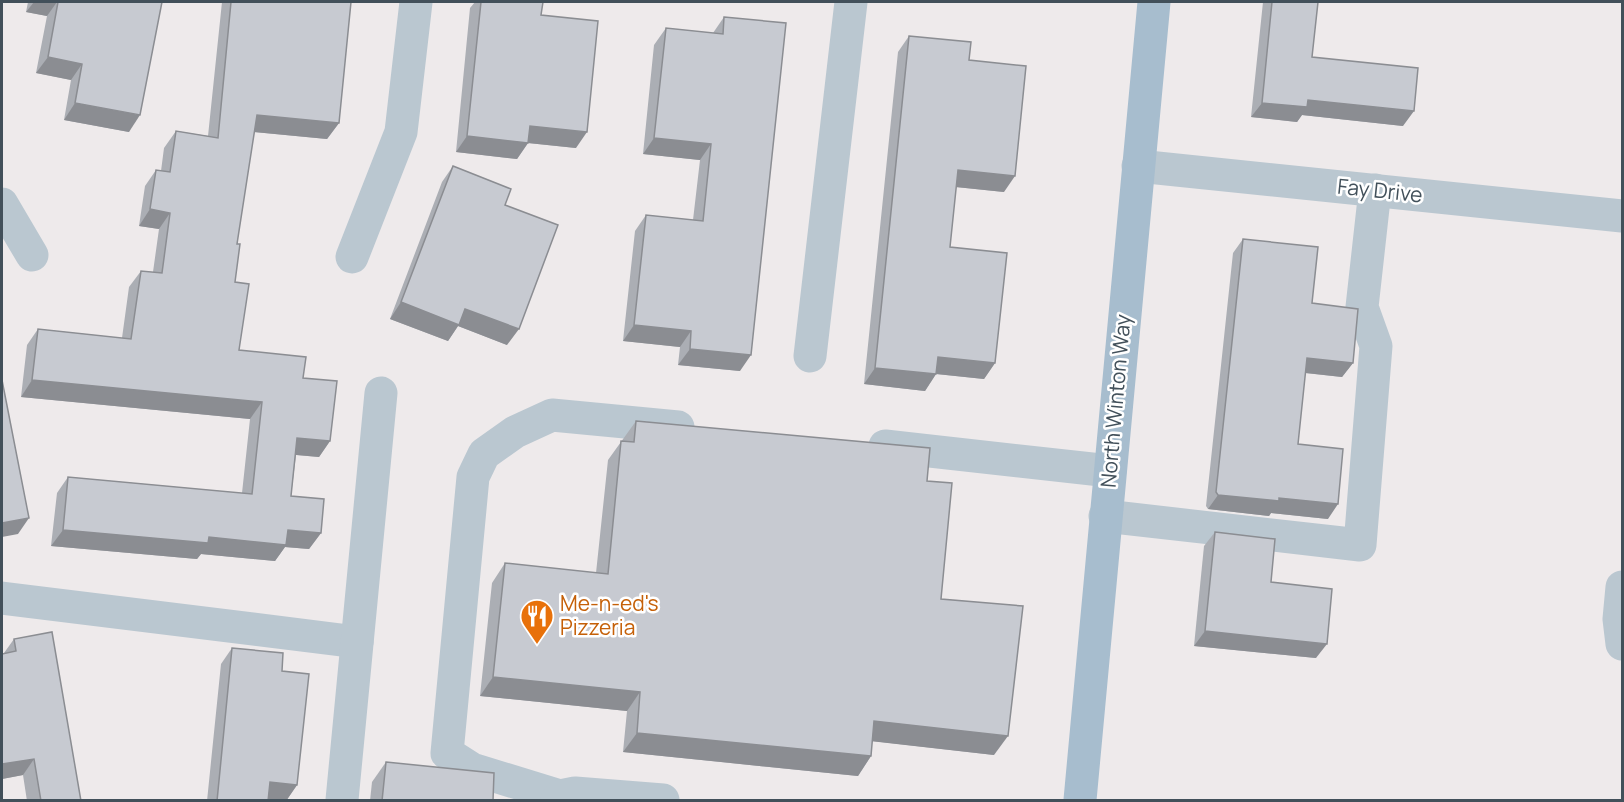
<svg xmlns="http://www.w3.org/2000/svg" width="1624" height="802" font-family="Manrope,sans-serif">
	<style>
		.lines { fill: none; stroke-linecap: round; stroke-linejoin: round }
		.minor { stroke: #bac7d0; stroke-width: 33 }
		.major { stroke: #a7bdce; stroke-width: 33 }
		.wall { fill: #abaeb4 }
		.shaded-wall { fill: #8b8d92 }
		.building { fill: #c7cad1; stroke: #8b8d92; stroke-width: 1.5 }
		.labels { text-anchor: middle; stroke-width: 5; stroke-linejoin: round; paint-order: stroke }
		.street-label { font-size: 21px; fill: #42505a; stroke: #fff }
		.food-label { font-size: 21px; fill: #c56008; stroke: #fff; text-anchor: start }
	</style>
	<rect width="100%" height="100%" fill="#eeeaeb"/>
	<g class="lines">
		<g class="minor">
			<path d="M 1138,166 L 1622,216"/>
			<path d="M 2,204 L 32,255"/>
			<path d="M 352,257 L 401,132 L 416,2"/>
			<path d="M 810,356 L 851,2"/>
			<path d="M 885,446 L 1110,471"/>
			<path d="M 1105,516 L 1360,545 L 1376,346 L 1362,307 L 1375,190"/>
			<path d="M 1622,587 L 1619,619 L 1622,644"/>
			<path d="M 2,598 L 357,642"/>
			<path d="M 560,796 L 472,769 L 447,753 L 473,477 L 484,454 L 515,432 L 552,415 L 678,427"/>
			<path d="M 342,800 L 381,393"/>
			<path d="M 557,800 L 560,796 L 575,793 L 663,800"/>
		</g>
		<path class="major" d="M 1080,800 L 1154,2"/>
	</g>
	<g class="wall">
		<path d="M 28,2 L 162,2 L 129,132 L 64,120 L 71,80 L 36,73 L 47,16 L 26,12 Z"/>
		<path d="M 222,2 L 351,2 L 339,123 L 327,139 L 254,132 L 237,244 L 235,282 L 239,350 L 303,378 L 330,441 L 319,457 L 296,455 L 291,496 L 321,533 L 309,549 L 285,547 L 275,561 L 201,554 L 197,559 L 51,546 L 57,493 L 68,477 L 242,493 L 250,419 L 21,397 L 27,345 L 38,329 L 122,338 L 129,287 L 141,271 L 153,272 L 159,229 L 139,226 L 145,186 L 156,170 L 161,171 L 164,148 L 176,131 L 208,136 Z"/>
		<path d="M 475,2 L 543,2 L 541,15 L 576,148 L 528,143 L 517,159 L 456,152 L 470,8 Z"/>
		<path d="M 1263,2 L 1318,2 L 1312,57 L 1403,126 L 1302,115 L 1297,122 L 1251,117 Z"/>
		<path d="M 724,17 L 740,371 L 678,365 L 680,347 L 623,341 L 635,231 L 646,215 L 693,220 L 700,160 L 643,154 L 654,45 L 666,28 L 713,33 Z"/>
		<path d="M 909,36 L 969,60 L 1004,192 L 956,187 L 950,247 L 995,363 L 984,379 L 936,374 L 925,391 L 864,384 L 898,52 Z"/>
		<path d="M 453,166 L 505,205 L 507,345 L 458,326 L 448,341 L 390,319 L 442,182 Z"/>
		<path d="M 1243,239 L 1353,363 L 1342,377 L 1305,373 L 1298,444 L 1328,519 L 1271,513 L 1269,516 L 1208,509 L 1206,506 L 1233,253 Z"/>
		<path d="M 636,421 L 927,481 L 941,599 L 994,755 L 872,741 L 871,756 L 858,776 L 623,752 L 627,711 L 480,696 L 492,583 L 505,563 L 596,573 L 608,460 Z"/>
		<path d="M 1215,532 L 1271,582 L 1316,658 L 1194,646 L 1204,546 Z"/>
		<path d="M 14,639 L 81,801 L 27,801 L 23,775 L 2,779 L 2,654 L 4,653 Z"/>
		<path d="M 232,648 L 297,785 L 286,801 L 269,799 L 268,801 L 207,801 L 221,664 Z"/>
		<path d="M 386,762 L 493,801 L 370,801 L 372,782 Z"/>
	</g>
	<g class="shaded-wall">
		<path d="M 34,2 L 57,2 L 47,16 L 26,12 Z"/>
		<path d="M 48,57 L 82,64 L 71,80 L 36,73 Z"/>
		<path d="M 1308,100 L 1414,111 L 1403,126 L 1302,115 L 1297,122 L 1251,117 L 1262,103 Z"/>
		<path d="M 75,103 L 140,115 L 129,132 L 64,120 Z"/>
		<path d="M 257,115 L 339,123 L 327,139 L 245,131 Z"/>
		<path d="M 530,126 L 587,132 L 576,148 L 528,143 L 517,159 L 456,152 L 467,136 Z"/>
		<path d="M 654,138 L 711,144 L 700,160 L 643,154 Z"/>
		<path d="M 958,170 L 1015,176 L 1004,192 L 946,186 Z"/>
		<path d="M 150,209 L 170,213 L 159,229 L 139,226 Z"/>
		<path d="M 401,302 L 465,309 L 519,329 L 507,345 L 458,326 L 448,341 L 390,319 Z"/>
		<path d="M 634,325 L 691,331 L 680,347 L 623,341 Z"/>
		<path d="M 690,349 L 751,355 L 740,371 L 678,365 Z"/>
		<path d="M 938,357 L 995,363 L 984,379 L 927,373 Z"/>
		<path d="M 1307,358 L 1353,363 L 1342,377 L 1297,372 Z"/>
		<path d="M 875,368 L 936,374 L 925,391 L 864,384 Z"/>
		<path d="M 32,380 L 262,402 L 250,419 L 21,397 Z"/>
		<path d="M 297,438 L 330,441 L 319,457 L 286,454 Z"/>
		<path d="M 1218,495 L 1279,498 L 1338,504 L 1328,519 L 1271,513 L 1269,516 L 1208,509 Z"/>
		<path d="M 29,518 L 18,534 L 2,537 L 2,523 Z"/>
		<path d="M 63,530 L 209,537 L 288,530 L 321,533 L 309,549 L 285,547 L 275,561 L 201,554 L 197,559 L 51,546 Z"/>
		<path d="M 1205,631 L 1327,644 L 1316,658 L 1194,646 Z"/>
		<path d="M 493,677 L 640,692 L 627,711 L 480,696 Z"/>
		<path d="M 874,721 L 1008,736 L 994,755 L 861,740 Z"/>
		<path d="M 637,733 L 871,756 L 858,776 L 623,752 Z"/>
		<path d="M 34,759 L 23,775 L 2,779 L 2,764 Z"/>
		<path d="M 270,782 L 297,785 L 286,801 L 259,798 Z"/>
	</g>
	<g class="building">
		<path d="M 58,2 L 162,2 L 140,115 L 75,103 L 82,64 L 48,57 Z"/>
		<path d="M 231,2 L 351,2 L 339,123 L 257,115 L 237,244 L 240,244 L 235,282 L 249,284 L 239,350 L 306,357 L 303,378 L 337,381 L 330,441 L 297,438 L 291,496 L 324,499 L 321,533 L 288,530 L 286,545 L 209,537 L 208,543 L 63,530 L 68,477 L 252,494 L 262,402 L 32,380 L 38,329 L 131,339 L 141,271 L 162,273 L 170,213 L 150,209 L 156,170 L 170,172 L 176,131 L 218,138 Z"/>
		<path d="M 481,2 L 543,2 L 541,15 L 598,21 L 587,132 L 530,126 L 528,143 L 467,136 Z"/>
		<path d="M 1272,2 L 1318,2 L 1312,57 L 1418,68 L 1414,111 L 1308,100 L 1307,107 L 1262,103 Z"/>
		<path d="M 724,17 L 786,23 L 751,355 L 690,349 L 691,331 L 634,325 L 646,215 L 703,221 L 711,144 L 654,138 L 666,28 L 723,34 Z"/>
		<path d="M 909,36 L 971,42 L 969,60 L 1026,66 L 1015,176 L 958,170 L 950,247 L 1007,253 L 995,363 L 938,357 L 936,374 L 875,368 Z"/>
		<path d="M 453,166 L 511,189 L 505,205 L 558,225 L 519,329 L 465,309 L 459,325 L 401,302 Z"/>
		<path d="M 1243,239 L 1318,247 L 1312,303 L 1358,309 L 1353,363 L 1307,358 L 1298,444 L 1343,449 L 1338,504 L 1279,498 L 1279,501 L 1218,495 L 1216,492 Z"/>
		<path d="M 2,380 L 29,518 L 2,523 Z"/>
		<path d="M 636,421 L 930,448 L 927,481 L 952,483 L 941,599 L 1023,606 L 1008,736 L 874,721 L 871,756 L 637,733 L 640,692 L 493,677 L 505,563 L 608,574 L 621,441 L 634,442 Z"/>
		<path d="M 1215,532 L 1275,539 L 1271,582 L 1332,589 L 1327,644 L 1205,631 Z"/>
		<path d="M 52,632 L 81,801 L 41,801 L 34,759 L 2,764 L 2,654 L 16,651 L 14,639 Z"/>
		<path d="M 232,648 L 283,653 L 282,671 L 309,674 L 297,785 L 270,782 L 268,801 L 217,801 Z"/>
		<path d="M 386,762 L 494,773 L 493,801 L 382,801 Z"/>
	</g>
	<defs>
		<symbol id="restaurant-pin" viewBox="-11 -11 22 30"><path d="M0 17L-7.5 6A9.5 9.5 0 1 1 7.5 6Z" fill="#e8710a" stroke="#fff"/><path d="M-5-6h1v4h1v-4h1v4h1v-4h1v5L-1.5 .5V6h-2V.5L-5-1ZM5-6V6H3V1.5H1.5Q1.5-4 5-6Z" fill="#fff"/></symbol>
	</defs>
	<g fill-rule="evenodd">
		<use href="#restaurant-pin" x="518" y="597" width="38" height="52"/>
	</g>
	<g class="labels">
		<g class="street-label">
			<text transform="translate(1380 191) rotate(6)" y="7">Fay Drive</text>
			<text transform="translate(1116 401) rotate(-85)" y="7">North Winton Way</text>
		</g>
		<g class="food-label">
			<text x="560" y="611">Me-n-ed's<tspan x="560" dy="24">Pizzeria</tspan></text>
		</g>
	</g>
	<rect width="1624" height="802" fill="none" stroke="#42505a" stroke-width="6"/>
</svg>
